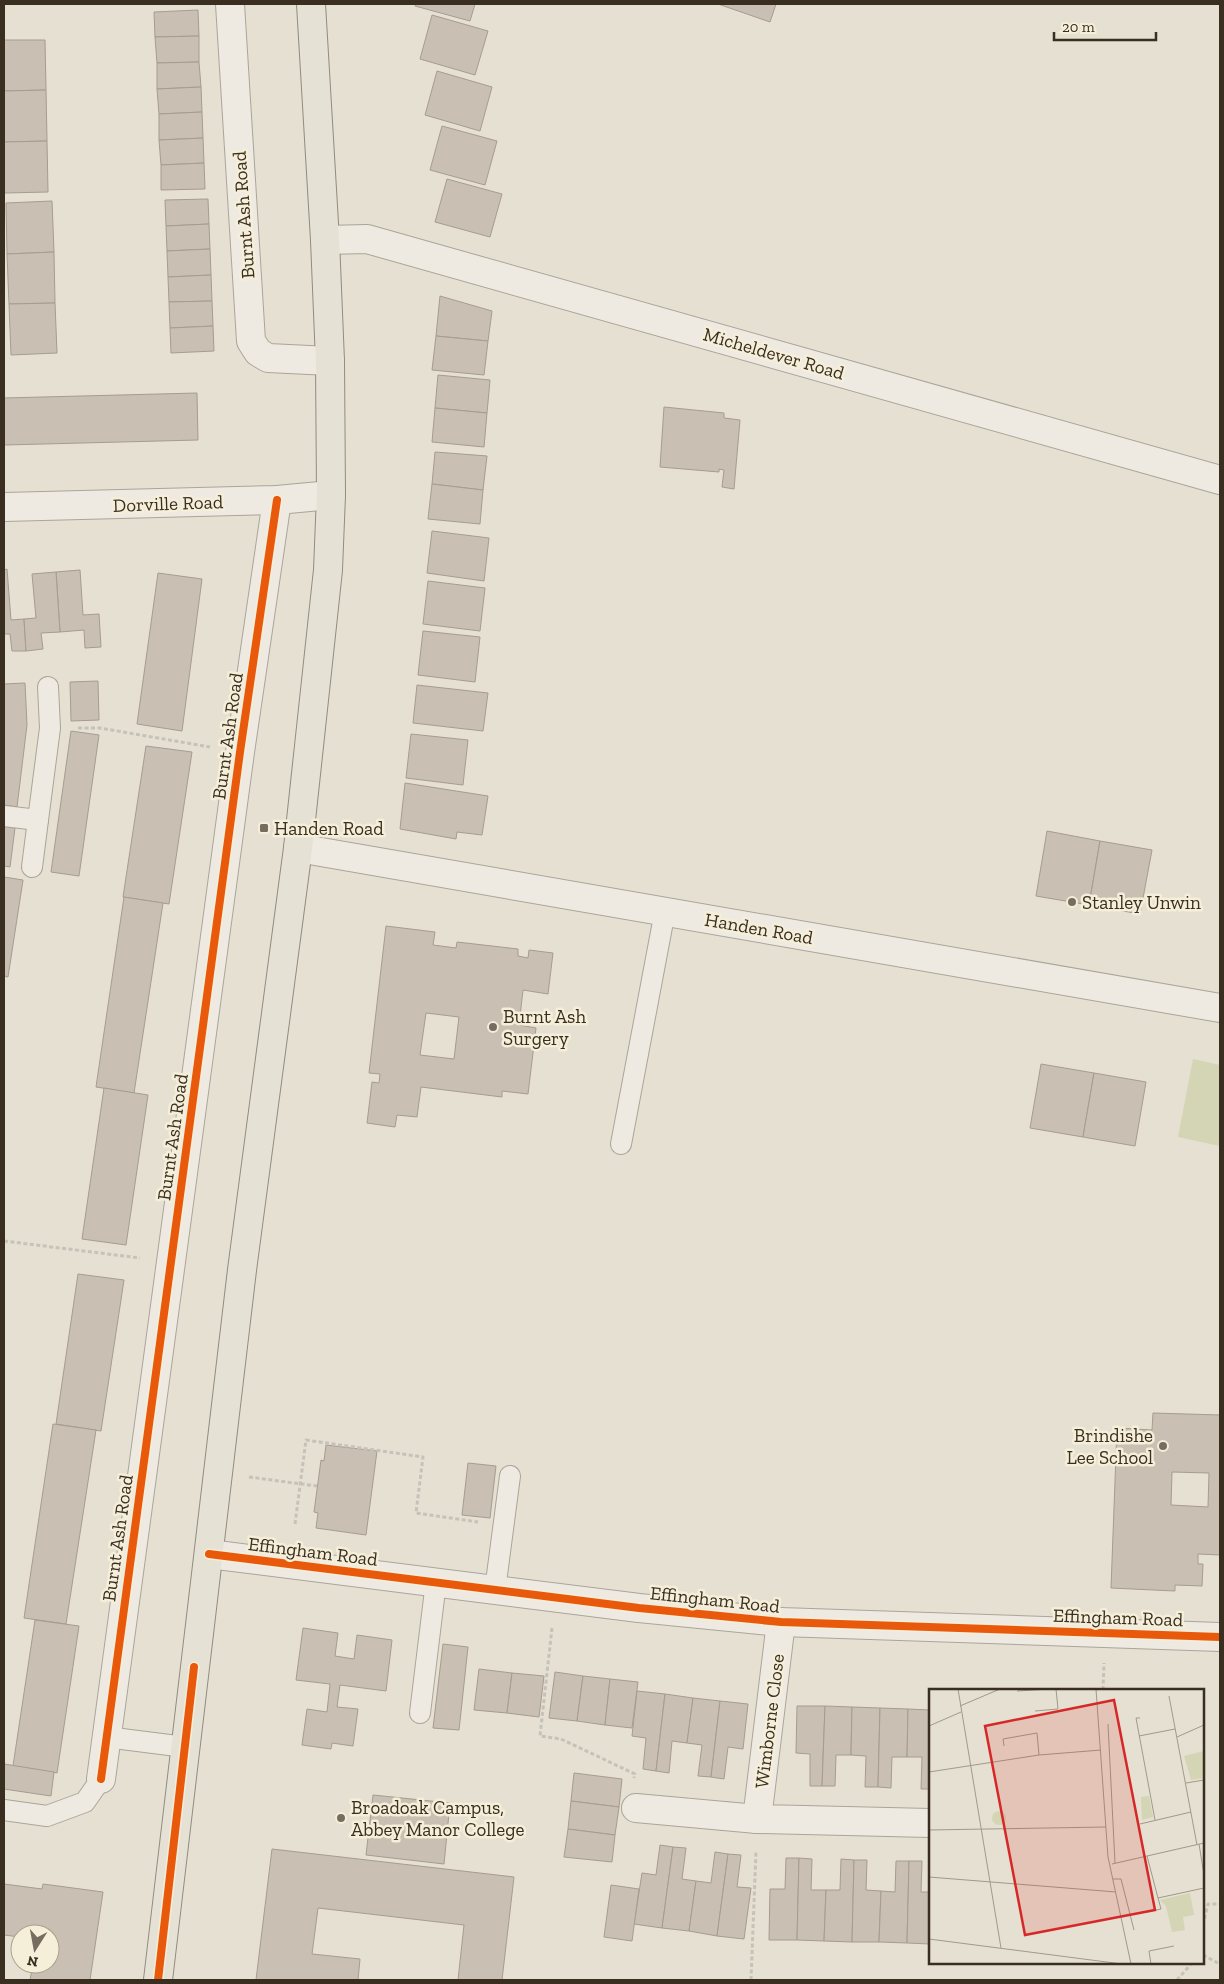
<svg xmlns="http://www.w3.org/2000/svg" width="1224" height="1984" font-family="'Zilla Slab',serif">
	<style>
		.green { fill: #d3d5b4 }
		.building { fill: #c9bfb2; stroke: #a69c90; fill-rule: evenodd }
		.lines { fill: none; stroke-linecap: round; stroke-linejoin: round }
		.lane-casing { stroke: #aba599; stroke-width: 22 }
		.street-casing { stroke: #aba599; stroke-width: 30 }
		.primary-casing { stroke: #918b80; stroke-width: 30 }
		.path { stroke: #c6c2b9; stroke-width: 3; stroke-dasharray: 4 2.5; stroke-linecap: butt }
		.lane { stroke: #eeeae2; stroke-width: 20 }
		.street { stroke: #eeeae2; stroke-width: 28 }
		.primary { stroke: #e5e1d4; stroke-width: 28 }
		.cycleway-casing { stroke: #f5eed9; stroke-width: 11 }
		.cycleway { stroke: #e8590c; stroke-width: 8 }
		.poi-dot { fill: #766c5f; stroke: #f5eed9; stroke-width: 2 }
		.labels { text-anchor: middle; stroke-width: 5; stroke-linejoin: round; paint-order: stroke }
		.street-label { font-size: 19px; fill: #3a2e21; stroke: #f5eed9 }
		.poi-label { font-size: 19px; fill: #3a2e21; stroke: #f5eed9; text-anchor: start }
		.inset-road { fill: none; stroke: #a1998b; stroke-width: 1 }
		.view { fill: #d62828; fill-opacity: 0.15; stroke: #d62828; stroke-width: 2.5 }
		.inset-edge { fill: none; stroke: #3a2e21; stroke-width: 2.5 }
	</style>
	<rect width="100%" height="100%" fill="#e5e0d1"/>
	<path class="green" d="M 1193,1059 L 1220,1065 L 1220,1146 L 1178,1137 Z"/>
	<g class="building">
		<path d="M 416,4 L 475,4 L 470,21 L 415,6 Z"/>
		<path d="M 718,4 L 776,4 L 770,22 Z"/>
		<path d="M 198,10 L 199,36 L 155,37 L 154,12 Z"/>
		<path d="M 432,15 L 488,31 L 475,75 L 420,59 Z"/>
		<path d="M 199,36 L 199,62 L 157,63 L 155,37 Z"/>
		<path d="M 4,40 L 45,40 L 46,90 L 4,91 Z"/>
		<path d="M 199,62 L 201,87 L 157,89 L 157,63 Z"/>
		<path d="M 437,71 L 492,87 L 480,131 L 425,115 Z"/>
		<path d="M 201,87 L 202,112 L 159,114 L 157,89 Z"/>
		<path d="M 46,90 L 47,141 L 4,142 L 4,91 Z"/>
		<path d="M 202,112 L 203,138 L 159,140 L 159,114 Z"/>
		<path d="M 442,126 L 497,141 L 485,185 L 430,170 Z"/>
		<path d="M 203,138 L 204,163 L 161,165 L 159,140 Z"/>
		<path d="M 47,141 L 48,192 L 4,193 L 4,142 Z"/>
		<path d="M 204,163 L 205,189 L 161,190 L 161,165 Z"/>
		<path d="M 447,179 L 502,194 L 490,237 L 435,222 Z"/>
		<path d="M 208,199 L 209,224 L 166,226 L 165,200 Z"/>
		<path d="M 52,201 L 54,252 L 7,254 L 6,203 Z"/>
		<path d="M 209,224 L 210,249 L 167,251 L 166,226 Z"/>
		<path d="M 210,249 L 211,275 L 168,277 L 167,251 Z"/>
		<path d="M 54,252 L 55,303 L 9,304 L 7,254 Z"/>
		<path d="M 211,275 L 212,301 L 169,302 L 168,277 Z"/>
		<path d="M 440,296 L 492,311 L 488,341 L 436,336 Z"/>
		<path d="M 212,301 L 213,326 L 170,328 L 169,302 Z"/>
		<path d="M 55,303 L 57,353 L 11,355 L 9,304 Z"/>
		<path d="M 213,326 L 214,351 L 171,353 L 170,328 Z"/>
		<path d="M 436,336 L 488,341 L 484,375 L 432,370 Z"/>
		<path d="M 438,375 L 490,380 L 487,413 L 435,408 Z"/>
		<path d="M 197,393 L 198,440 L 4,445 L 4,398 Z"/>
		<path d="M 664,407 L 724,413 L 724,418 L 740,420 L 734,489 L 722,487 L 724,470 L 719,469 L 719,472 L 660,467 Z"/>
		<path d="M 435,408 L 487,413 L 484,447 L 432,442 Z"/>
		<path d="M 435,452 L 487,456 L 483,490 L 432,484 Z"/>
		<path d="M 432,484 L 483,490 L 480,524 L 428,519 Z"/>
		<path d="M 432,531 L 489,538 L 484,581 L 427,573 Z"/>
		<path d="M 7,569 L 11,620 L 24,619 L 26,651 L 12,651 L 10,634 L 4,634 L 4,570 Z"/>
		<path d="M 80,570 L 83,615 L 99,614 L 101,647 L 85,648 L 84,630 L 60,632 L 56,572 Z"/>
		<path d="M 56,572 L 60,632 L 41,633 L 43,649 L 26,651 L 24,619 L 36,618 L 32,574 Z"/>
		<path d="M 158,573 L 202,579 L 182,731 L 137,724 Z"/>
		<path d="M 428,581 L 485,588 L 480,631 L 423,624 Z"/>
		<path d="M 423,631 L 480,637 L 475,682 L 418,675 Z"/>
		<path d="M 98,681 L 99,720 L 71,721 L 70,682 Z"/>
		<path d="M 25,683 L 27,725 L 17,807 L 4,805 L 4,684 Z"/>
		<path d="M 417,685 L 488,693 L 483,731 L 413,723 Z"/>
		<path d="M 71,731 L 99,735 L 79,876 L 51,872 Z"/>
		<path d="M 411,734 L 468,740 L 463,785 L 406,778 Z"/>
		<path d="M 146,746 L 192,752 L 169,904 L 123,897 Z"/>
		<path d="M 405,783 L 488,796 L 482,835 L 457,832 L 456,839 L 400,829 Z"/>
		<path d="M 4,826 L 15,828 L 10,867 L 4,866 Z"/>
		<path d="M 1047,831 L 1100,841 L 1089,905 L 1036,896 Z"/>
		<path d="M 1100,841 L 1152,850 L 1140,914 L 1089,905 Z"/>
		<path d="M 4,877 L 23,880 L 8,977 L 4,976 Z"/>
		<path d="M 124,897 L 163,903 L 134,1093 L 96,1087 Z"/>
		<path d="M 386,926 L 435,932 L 433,945 L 456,948 L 457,942 L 518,949 L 518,956 L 528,958 L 529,950 L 553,953 L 548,994 L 523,990 L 519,1025 L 536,1028 L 528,1094 L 502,1091 L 502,1097 L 421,1087 L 417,1117 L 397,1115 L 395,1127 L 367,1123 L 372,1082 L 379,1083 L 380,1074 L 369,1073 ZM 426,1013 L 459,1017 L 454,1059 L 420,1055 Z"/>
		<path d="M 1041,1064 L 1094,1073 L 1083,1137 L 1030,1128 Z"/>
		<path d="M 1094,1073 L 1146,1082 L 1135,1146 L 1083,1137 Z"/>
		<path d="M 104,1088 L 148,1095 L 126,1245 L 82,1239 Z"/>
		<path d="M 78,1274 L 124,1280 L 101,1431 L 56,1424 Z"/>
		<path d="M 1153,1413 L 1220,1415 L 1220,1555 L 1198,1554 L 1198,1564 L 1203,1564 L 1202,1586 L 1175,1585 L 1175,1591 L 1111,1588 L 1117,1428 L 1152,1430 ZM 1172,1472 L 1209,1473 L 1208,1507 L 1171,1505 Z"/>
		<path d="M 53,1424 L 96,1430 L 66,1624 L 24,1618 Z"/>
		<path d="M 326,1445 L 377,1451 L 366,1535 L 316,1528 L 318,1513 L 314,1512 L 321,1460 L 324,1461 Z"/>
		<path d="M 468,1463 L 496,1466 L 490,1518 L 462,1515 Z"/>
		<path d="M 35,1620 L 79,1626 L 57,1773 L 13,1766 Z"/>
		<path d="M 303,1628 L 338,1633 L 335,1656 L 354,1659 L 357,1635 L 392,1640 L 386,1691 L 340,1685 L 337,1707 L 358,1709 L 353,1746 L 332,1743 L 331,1749 L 302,1745 L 307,1709 L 327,1712 L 330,1684 L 296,1680 Z"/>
		<path d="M 443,1644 L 468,1647 L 459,1730 L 433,1728 Z"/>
		<path d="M 479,1669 L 512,1673 L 507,1713 L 474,1710 Z"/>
		<path d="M 555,1672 L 583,1676 L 577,1721 L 549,1718 Z"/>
		<path d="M 512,1673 L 544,1676 L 539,1717 L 507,1713 Z"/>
		<path d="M 583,1676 L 610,1679 L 605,1725 L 577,1721 Z"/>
		<path d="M 610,1679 L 638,1682 L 632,1728 L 605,1725 Z"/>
		<path d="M 637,1691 L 665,1694 L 656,1771 L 643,1769 L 646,1738 L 632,1736 Z"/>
		<path d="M 665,1694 L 693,1698 L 687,1743 L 672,1741 L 669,1773 L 656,1771 Z"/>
		<path d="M 693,1698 L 720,1701 L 711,1777 L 698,1776 L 702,1745 L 687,1743 Z"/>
		<path d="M 720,1701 L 748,1704 L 743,1749 L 728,1747 L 724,1779 L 711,1777 Z"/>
		<path d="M 797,1706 L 825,1706 L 822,1786 L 810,1786 L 810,1754 L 796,1753 Z"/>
		<path d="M 825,1706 L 852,1707 L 851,1755 L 836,1755 L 835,1786 L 822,1786 Z"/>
		<path d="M 852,1707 L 880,1708 L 878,1787 L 865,1787 L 866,1756 L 851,1755 Z"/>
		<path d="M 880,1708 L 908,1709 L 907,1757 L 892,1757 L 891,1788 L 878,1787 Z"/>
		<path d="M 908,1709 L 930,1710 L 930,1789 L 921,1789 L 922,1757 L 907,1757 Z"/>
		<path d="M 4,1764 L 54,1772 L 51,1796 L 4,1789 Z"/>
		<path d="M 574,1773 L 622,1779 L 619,1807 L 571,1801 Z"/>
		<path d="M 373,1795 L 450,1803 L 444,1864 L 366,1855 Z"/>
		<path d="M 571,1801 L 619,1807 L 615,1835 L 568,1829 Z"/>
		<path d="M 568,1829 L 615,1835 L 612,1862 L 564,1857 Z"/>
		<path d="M 660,1845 L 673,1847 L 662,1928 L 634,1924 L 642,1873 L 656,1875 Z"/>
		<path d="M 673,1847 L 686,1848 L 682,1879 L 696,1881 L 689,1931 L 662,1928 Z"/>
		<path d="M 272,1849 L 514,1877 L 502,1980 L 458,1980 L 464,1925 L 318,1908 L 312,1954 L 360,1959 L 358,1980 L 256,1980 Z"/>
		<path d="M 715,1852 L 728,1854 L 717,1936 L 689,1931 L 696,1881 L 711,1883 Z"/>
		<path d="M 728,1854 L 741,1855 L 737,1887 L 751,1888 L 744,1939 L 717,1936 Z"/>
		<path d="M 786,1858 L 799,1858 L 797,1940 L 769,1940 L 770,1889 L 785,1889 Z"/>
		<path d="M 799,1858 L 812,1859 L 811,1890 L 826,1890 L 824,1941 L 797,1940 Z"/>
		<path d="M 841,1859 L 854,1860 L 852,1942 L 824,1941 L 826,1890 L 840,1890 Z"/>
		<path d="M 854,1860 L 867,1860 L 866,1890 L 881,1891 L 879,1942 L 852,1942 Z"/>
		<path d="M 896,1861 L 909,1861 L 907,1943 L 879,1942 L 881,1891 L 895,1892 Z"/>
		<path d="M 909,1861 L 922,1861 L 921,1892 L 930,1892 L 930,1944 L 907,1943 Z"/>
		<path d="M 4,1884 L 42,1889 L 43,1884 L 103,1892 L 90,1980 L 30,1980 L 33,1964 L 50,1964 L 50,1934 L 20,1934 L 20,1937 L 4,1935 Z"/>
		<path d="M 611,1885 L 639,1889 L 632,1941 L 604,1937 Z"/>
	</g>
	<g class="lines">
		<defs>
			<g id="lane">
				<path d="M 4,816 L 38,820 L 50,728 L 48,687"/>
				<path d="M 32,867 L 38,820"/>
				<path d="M 621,1144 L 665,911"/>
				<path d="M 495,1590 L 510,1476"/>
				<path d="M 420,1713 L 436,1582"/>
				<path d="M 106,1737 L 185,1747"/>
				<path d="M 4,1810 L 47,1816 L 85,1802 L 101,1779"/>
			</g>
			<g id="street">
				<path d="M 230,4 L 251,341 L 258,352 L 268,358 L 330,361"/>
				<path d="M 325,240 L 367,239 L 1220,480"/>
				<path d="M 4,507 L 277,500 L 331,495"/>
				<path d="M 298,848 L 1220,1008"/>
				<path d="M 209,1554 L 639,1608 L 781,1622 L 1220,1637"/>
				<path d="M 781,1622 L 757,1819 L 930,1823"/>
				<path d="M 101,1779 L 240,752 L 277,500"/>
				<path d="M 636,1808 L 757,1819"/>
			</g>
			<path id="primary" d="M 158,1980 L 242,1270 L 298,848 L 328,570 L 331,495 L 330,361 L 325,240 L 311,4"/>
		</defs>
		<use href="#lane" class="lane-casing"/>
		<use href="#street" class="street-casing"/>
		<use href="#primary" class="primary-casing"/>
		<g class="path">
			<path d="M 78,728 L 100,728 L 210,747"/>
			<path d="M 4,1241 L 140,1258"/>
			<path d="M 249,1477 L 317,1486"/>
			<path d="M 295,1524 L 306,1440 L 423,1457 L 416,1513 L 478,1522"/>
			<path d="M 552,1628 L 540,1736 L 561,1739 L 635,1774 L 634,1778"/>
			<path d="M 1103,1690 L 1104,1663"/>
			<path d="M 1203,1925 L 1208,1904 L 1220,1904"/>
			<path d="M 1203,1955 L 1220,1964"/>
			<path d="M 751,1980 L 756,1851"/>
			<path d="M 1177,1980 L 1192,1963"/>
		</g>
		<use href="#lane" class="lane"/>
		<use href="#street" class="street"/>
		<use href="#primary" class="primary"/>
		<defs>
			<g id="cycleway">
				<path d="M 209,1554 L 639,1608 L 781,1622 L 1220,1637"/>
				<path d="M 101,1779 L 240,752 L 277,500"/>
				<path d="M 158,1980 L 194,1667"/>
			</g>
		</defs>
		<use href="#cycleway" class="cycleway-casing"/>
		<use href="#cycleway" class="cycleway"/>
	</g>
	<g class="poi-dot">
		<rect x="259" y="823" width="10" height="10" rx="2.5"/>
		<circle cx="1072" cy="902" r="5"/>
		<circle cx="493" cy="1027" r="5"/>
		<circle cx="1163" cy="1446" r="5"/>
		<circle cx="341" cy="1818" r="5"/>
	</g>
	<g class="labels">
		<g class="street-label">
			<text transform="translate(243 215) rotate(-94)" y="7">Burnt Ash Road</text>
			<text transform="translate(774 353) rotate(16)" y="7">Micheldever Road</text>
			<text transform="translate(168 503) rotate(-2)" y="7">Dorville Road</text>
			<text transform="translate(227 736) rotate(-82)" y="7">Burnt Ash Road</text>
			<text transform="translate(759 928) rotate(10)" y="7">Handen Road</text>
			<text transform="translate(172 1137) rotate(-82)" y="7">Burnt Ash Road</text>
			<text transform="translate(117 1538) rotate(-82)" y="7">Burnt Ash Road</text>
			<text transform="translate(313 1551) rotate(7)" y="7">Effingham Road</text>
			<text transform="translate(715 1599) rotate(6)" y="7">Effingham Road</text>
			<text transform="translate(1118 1617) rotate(2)" y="7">Effingham Road</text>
			<text transform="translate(769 1721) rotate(-83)" y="7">Wimborne Close</text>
		</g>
		<g class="poi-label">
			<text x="274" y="835">Handen Road</text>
			<text x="1082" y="909">Stanley Unwin</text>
			<text x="503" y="1023">Burnt Ash<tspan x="503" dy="22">Surgery</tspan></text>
			<text x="1153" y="1442" text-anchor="end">Brindishe<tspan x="1153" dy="22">Lee School</tspan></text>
			<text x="351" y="1814">Broadoak Campus,<tspan x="351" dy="22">Abbey Manor College</tspan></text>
		</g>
	</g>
	<g transform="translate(929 1689)">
		<rect width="275" height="275" fill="#e5e0d1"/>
		<path d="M 275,62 L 275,89 L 262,91 L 255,67 ZM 220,107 L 224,128 L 213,131 L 212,108 ZM63 129a7 7 0 1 1 14 0a7 7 0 1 1-14 0ZM 261,204 L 265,226 L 254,228 L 256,241 L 243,243 L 237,217 L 231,211 Z" fill="#d3d5b4"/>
		<path class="inset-road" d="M 29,0 L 72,259M 167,0 L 179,168 L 202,275M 88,2 L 121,0M 240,7 L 268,156M 31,17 L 71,0M 106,22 L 129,20 L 127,0M 211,29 L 207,29 L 226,131M 179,35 L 186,174M 0,37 L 32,23M 210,47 L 246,40M 248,48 L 275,36M 75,57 L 74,50 L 108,44 L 110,66M 0,83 L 110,66 L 172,61M 257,94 L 275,91M 211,135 L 262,123M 0,141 L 177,138M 270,155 L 275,186M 218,167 L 229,209M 183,175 L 275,154M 0,188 L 187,203M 184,190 L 192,190 L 205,241M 218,223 L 232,220 L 229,209 L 275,199M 0,250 L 193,275M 222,275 L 220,262 L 245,257"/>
		<path class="view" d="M 185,11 L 226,221 L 96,246 L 56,37 Z"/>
		<rect width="275" height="275" class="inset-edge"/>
	</g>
	<rect width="1224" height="1984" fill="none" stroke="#3a2e21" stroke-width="10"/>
	<g transform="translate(35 1949) rotate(191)"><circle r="24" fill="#f5eed9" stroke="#aaa18f"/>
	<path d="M0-4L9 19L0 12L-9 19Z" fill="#766c5f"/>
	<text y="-8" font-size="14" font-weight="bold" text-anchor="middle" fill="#3a2e21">N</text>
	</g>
	<path d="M1054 32v8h102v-8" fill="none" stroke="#3a2e21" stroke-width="2.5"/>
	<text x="1062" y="32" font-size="15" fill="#3a2e21" stroke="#f5eed9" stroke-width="4" paint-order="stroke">20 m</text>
</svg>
